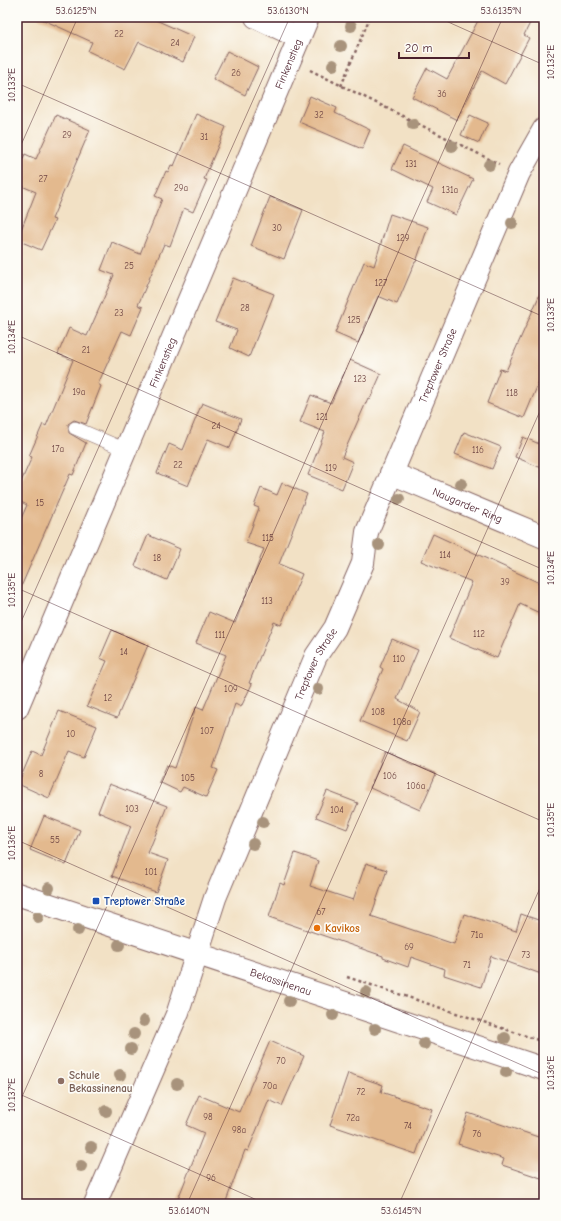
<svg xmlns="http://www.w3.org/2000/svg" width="561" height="1221" font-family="'Comic Neue',sans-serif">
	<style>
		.building { fill: #e3b98e }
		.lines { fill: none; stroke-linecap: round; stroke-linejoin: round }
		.lane-casing { stroke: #856361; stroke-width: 14 }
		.street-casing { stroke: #856361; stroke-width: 24 }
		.secondary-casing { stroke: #856361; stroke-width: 24 }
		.path { stroke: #856361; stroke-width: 2.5; stroke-dasharray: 3 3; stroke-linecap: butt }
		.lane { stroke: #fff; stroke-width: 13 }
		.street { stroke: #fff; stroke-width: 22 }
		.secondary { stroke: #fff; stroke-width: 22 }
		.tree { fill: #a8937c }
		.ticks { fill: none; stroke: #4a1f2b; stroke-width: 1; stroke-opacity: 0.45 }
		.transit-dot { fill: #1a4fb4; stroke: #fdfcf7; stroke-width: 1.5 }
		.food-dot { fill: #e8710a; stroke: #fdfcf7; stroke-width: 1.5 }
		.education-dot { fill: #8d6e63; stroke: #fdfcf7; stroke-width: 1.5 }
		.labels { text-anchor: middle; stroke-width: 3.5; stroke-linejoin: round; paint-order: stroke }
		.number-label { font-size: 9px; fill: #704644 }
		.street-label { font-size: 11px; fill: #4a1f2b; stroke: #fdfcf7 }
		.transit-label { font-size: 11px; font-weight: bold; fill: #164399; stroke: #fdfcf7; text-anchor: start }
		.food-label { font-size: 11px; font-weight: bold; fill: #c56008; stroke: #fdfcf7; text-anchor: start }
		.education-label { font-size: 11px; font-weight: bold; fill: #785e54; stroke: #fdfcf7; text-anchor: start }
		.neatline { fill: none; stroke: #4a1f2b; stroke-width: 1.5 }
		.ticks-label { font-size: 10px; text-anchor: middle; fill: #4a1f2b }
	</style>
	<rect width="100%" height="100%" fill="#fdfcf7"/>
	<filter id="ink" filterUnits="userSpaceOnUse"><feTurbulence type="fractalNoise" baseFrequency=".025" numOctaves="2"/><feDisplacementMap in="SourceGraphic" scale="8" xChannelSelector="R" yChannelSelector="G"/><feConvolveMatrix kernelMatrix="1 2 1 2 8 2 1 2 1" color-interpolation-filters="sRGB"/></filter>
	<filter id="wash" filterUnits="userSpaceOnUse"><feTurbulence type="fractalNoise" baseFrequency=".012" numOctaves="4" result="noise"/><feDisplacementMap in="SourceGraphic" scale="16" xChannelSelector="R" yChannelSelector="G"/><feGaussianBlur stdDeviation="0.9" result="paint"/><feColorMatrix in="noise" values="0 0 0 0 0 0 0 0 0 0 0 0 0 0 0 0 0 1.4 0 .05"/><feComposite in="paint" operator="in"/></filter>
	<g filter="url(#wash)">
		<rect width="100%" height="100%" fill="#f2e1c5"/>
		<g id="blocks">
			<g class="building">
				<path d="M 37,17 L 149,17 L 194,37 L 183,62 L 139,42 L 125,69 L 88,51 L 92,42 Z"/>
				<path d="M 480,17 L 533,17 L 524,35 L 529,38 L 505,84 L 482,71 L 457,120 L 412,97 L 427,68 L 447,79 Z"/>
				<path d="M 227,51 L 258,67 L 245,95 L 213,79 Z"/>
				<path d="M 310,96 L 337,108 L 335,113 L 370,130 L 362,149 L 299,122 Z"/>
				<path d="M 196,114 L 226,127 L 204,179 L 207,180 L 193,212 L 184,208 L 170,246 L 164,244 L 138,305 L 143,307 L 131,335 L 122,331 L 98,384 L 101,386 L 86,424 L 74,420 L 68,424 L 69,433 L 86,443 L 73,475 L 70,474 L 17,596 L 17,528 L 27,505 L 17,500 L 17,491 L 32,457 L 29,456 L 43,424 L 46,426 L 73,360 L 58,354 L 69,328 L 87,336 L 114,275 L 101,270 L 112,242 L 140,254 L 162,199 L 155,196 L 166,171 L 168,172 L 171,165 L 174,166 Z"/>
				<path d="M 56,115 L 90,130 L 52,219 L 55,220 L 41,250 L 17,240 L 36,192 L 17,184 L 17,174 L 25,154 L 36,159 Z"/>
				<path d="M 470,115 L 488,123 L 479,143 L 461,135 Z"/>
				<path d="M 403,146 L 473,179 L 456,215 L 427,202 L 433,189 L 392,169 Z"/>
				<path d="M 270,197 L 303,210 L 284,259 L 251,246 Z"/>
				<path d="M 390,214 L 428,227 L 416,262 L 415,262 L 397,304 L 378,296 L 358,343 L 335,333 L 364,262 L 374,266 Z"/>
				<path d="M 233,278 L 274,294 L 249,357 L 230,348 L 237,330 L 215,322 Z"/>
				<path d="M 544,285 L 544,370 L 524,418 L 487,403 L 500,369 L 506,371 Z"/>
				<path d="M 350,360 L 381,374 L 370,399 L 368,398 L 342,457 L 353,462 L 342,489 L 308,475 L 325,432 L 300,422 L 311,395 L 331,403 Z"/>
				<path d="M 202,403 L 241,419 L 230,448 L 208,439 L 188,486 L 157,473 L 169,444 L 183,450 Z"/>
				<path d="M 464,432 L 501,447 L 492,469 L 455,454 Z"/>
				<path d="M 523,437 L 544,446 L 544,469 L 515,457 Z"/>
				<path d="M 282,483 L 307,494 L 279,564 L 302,574 L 281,625 L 274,622 L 249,683 L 252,684 L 241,707 L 235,704 L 213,768 L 218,770 L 206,797 L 183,787 L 180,792 L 159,782 L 167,765 L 175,768 L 196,707 L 203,710 L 226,655 L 196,643 L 209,612 L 235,623 L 264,549 L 246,543 L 259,508 L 254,506 L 261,488 L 277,495 Z"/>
				<path d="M 433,534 L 544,585 L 544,615 L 520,604 L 497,658 L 449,638 L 472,582 L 421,561 Z"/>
				<path d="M 148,535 L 180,549 L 167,580 L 135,566 Z"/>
				<path d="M 112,630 L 148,645 L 117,718 L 87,706 L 107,661 L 100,658 Z"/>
				<path d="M 392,639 L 418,650 L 397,699 L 420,712 L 407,741 L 360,721 L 383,669 L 380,667 Z"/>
				<path d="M 59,711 L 97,726 L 84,757 L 69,751 L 49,798 L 18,784 L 32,751 L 41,755 Z"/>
				<path d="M 385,752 L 436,774 L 420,810 L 370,788 Z"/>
				<path d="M 109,784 L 167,806 L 148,853 L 168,860 L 156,892 L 112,876 L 131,826 L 98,812 Z"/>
				<path d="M 327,791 L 358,803 L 347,829 L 316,817 Z"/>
				<path d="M 44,816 L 80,830 L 66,865 L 30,850 Z"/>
				<path d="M 295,853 L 318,861 L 310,886 L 353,900 L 366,863 L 387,870 L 371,916 L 454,944 L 464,914 L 516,931 L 521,914 L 544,922 L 544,975 L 491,956 L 481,987 L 444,975 L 445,969 L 411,957 L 408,967 L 383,958 L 383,956 L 269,917 L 280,883 L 284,885 Z"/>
				<path d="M 270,1041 L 304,1056 L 282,1106 L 269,1100 L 248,1151 L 245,1150 L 225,1204 L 176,1204 L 204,1133 L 186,1125 L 199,1095 L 239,1112 Z"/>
				<path d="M 348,1073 L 383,1085 L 381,1092 L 432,1109 L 416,1154 L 330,1125 Z"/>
				<path d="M 468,1113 L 544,1139 L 544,1179 L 502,1165 L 504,1159 L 458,1144 Z"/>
			</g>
		</g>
	</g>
	<g filter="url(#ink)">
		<use href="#blocks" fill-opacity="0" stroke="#856361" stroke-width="1"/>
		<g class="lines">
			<defs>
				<path id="lane" d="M 75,428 L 126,450"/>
				<g id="street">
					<path d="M 256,17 L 298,37"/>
					<path id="s1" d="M 391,473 L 544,537"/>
					<path id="s2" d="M 17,708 L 308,17"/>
					<path id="s3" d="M 95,1204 L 178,1012 L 215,898 L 316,656 L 335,628 L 363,563 L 367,532 L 519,173 L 544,129"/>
				</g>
				<g id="secondary">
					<path id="s4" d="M 17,894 L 544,1069"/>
				</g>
			</defs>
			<use href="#lane" class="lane-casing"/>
			<use href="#street" class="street-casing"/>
			<use href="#secondary" class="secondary-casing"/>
			<g class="path">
				<path d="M 310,70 L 499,164"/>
				<path d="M 341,86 L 370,17"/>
				<path d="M 347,977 L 544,1042"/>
			</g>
			<use href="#lane" class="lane"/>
			<use href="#street" class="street"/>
			<use href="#secondary" class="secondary"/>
		</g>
		<g class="tree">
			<circle cx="351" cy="26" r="6"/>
			<circle cx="341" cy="46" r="6"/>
			<circle cx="333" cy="65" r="6"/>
			<circle cx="413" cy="124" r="6"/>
			<circle cx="452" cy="146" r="6"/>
			<circle cx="489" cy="165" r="6"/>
			<circle cx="512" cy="223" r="6"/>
			<circle cx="461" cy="484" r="6"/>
			<circle cx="399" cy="499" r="6"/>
			<circle cx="379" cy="545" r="6"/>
			<circle cx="318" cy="689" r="6"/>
			<circle cx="263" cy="822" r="6"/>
			<circle cx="253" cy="844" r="6"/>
			<circle cx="49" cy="888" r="6"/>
			<circle cx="38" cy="917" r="6"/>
			<circle cx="78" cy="930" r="6"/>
			<circle cx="119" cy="945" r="6"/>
			<circle cx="366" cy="992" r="6"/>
			<circle cx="289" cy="1001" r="6"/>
			<circle cx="333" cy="1015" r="6"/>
			<circle cx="144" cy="1021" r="6"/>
			<circle cx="375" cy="1029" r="6"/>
			<circle cx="134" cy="1034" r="6"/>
			<circle cx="505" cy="1038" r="6"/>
			<circle cx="424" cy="1044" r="6"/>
			<circle cx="131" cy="1049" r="6"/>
			<circle cx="506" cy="1072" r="6"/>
			<circle cx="120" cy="1075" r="6"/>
			<circle cx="177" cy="1084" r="6"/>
			<circle cx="106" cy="1111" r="6"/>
			<circle cx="91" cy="1147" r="6"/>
			<circle cx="81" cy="1166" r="6"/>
		</g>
	</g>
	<path class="ticks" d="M 437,17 L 544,65M 17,83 L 544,317M 17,154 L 78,17M 17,335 L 544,570M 17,588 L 544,822M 17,631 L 290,17M 17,840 L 544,1075M 17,1093 L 266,1204M 17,1108 L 503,17M 187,1204 L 544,402M 399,1204 L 544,879"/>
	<rect class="transit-dot" x="92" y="897" width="8" height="8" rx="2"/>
	<circle class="food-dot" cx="317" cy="928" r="4"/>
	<circle class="education-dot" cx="61" cy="1081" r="4"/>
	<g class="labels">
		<g class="number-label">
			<text x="119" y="37">22</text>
			<text x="175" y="46">24</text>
			<text x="236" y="76">26</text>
			<text x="442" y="97">36</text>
			<text x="319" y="118">32</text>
			<text x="67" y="138">29</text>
			<text x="204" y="140">31</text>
			<text x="411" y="167">131</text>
			<text x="43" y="182">27</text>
			<text x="181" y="191">29a</text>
			<text x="450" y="193">131a</text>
			<text x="277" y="231">30</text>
			<text x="403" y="241">129</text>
			<text x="129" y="269">25</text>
			<text x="381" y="286">127</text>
			<text x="245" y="311">28</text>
			<text x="119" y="316">23</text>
			<text x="354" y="323">125</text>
			<text x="86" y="353">21</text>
			<text x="360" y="382">123</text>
			<text x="79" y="395">19a</text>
			<text x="512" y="396">118</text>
			<text x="322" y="420">121</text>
			<text x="216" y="429">24</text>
			<text x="58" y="452">17a</text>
			<text x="478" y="453">116</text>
			<text x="178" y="468">22</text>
			<text x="331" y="471">119</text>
			<text x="40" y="506">15</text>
			<text x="268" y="541">115</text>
			<text x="445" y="558">114</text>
			<text x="157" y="561">18</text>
			<text x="505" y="585">39</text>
			<text x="267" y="604">113</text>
			<text x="479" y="637">112</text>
			<text x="220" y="638">111</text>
			<text x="124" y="655">14</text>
			<text x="399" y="662">110</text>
			<text x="231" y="692">109</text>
			<text x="108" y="701">12</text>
			<text x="378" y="715">108</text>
			<text x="402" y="725">108a</text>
			<text x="207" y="734">107</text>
			<text x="71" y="737">10</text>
			<text x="41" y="777">8</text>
			<text x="390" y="779">106</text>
			<text x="188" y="781">105</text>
			<text x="416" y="789">106a</text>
			<text x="132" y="812">103</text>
			<text x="337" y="813">104</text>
			<text x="55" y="843">55</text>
			<text x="151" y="875">101</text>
			<text x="321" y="915">67</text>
			<text x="477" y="938">71a</text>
			<text x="409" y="950">69</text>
			<text x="526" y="958">73</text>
			<text x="467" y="968">71</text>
			<text x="281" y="1064">70</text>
			<text x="270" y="1089">70a</text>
			<text x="361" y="1095">72</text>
			<text x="208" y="1120">98</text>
			<text x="353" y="1121">72a</text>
			<text x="408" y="1129">74</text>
			<text x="239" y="1133">98a</text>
			<text x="477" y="1137">76</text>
			<text x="211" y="1181">96</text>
		</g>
		<g class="street-label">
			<text dy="4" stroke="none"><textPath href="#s2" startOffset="699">Finkenstieg</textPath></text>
			<text dy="4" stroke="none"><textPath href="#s2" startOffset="375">Finkenstieg</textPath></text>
			<text dy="4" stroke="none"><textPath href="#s3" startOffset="908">Treptower Straße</textPath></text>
			<text dy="4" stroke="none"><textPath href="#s1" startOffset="83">Naugarder Ring</textPath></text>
			<text dy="4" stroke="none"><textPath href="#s3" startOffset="584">Treptower Straße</textPath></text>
			<text dy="4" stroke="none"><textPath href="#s4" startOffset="278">Bekassinenau</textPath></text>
		</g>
		<g class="transit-label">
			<text x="104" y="905">Treptower Straße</text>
		</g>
		<g class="food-label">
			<text x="325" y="932">Kavikos</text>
		</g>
		<g class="education-label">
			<text x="69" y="1079">Schule<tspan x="69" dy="13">Bekassinenau</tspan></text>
		</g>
	</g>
	<rect width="561" height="1221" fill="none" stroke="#fdfcf7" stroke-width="44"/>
	<path d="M399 52v6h70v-6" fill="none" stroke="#4a1f2b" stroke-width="2"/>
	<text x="405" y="52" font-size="12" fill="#4a1f2b" stroke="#fdfcf7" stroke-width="3" paint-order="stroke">20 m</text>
	<rect x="22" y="22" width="517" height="1177" class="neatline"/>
	<g class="ticks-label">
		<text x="76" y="14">53.6125°N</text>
		<text x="288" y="14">53.6130°N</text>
		<text x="501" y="14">53.6135°N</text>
		<text transform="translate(550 62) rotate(-90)" y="4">10.132°E</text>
		<text transform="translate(11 85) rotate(-90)" y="4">10.133°E</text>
		<text transform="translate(550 315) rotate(-90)" y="4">10.133°E</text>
		<text transform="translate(11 337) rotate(-90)" y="4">10.134°E</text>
		<text transform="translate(550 568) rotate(-90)" y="4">10.134°E</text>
		<text transform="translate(11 590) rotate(-90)" y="4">10.135°E</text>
		<text transform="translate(550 820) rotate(-90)" y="4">10.135°E</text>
		<text transform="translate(11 843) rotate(-90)" y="4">10.136°E</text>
		<text transform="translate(550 1073) rotate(-90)" y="4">10.136°E</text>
		<text transform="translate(11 1095) rotate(-90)" y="4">10.137°E</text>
		<text x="189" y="1214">53.6140°N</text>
		<text x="401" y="1214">53.6145°N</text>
	</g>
</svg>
